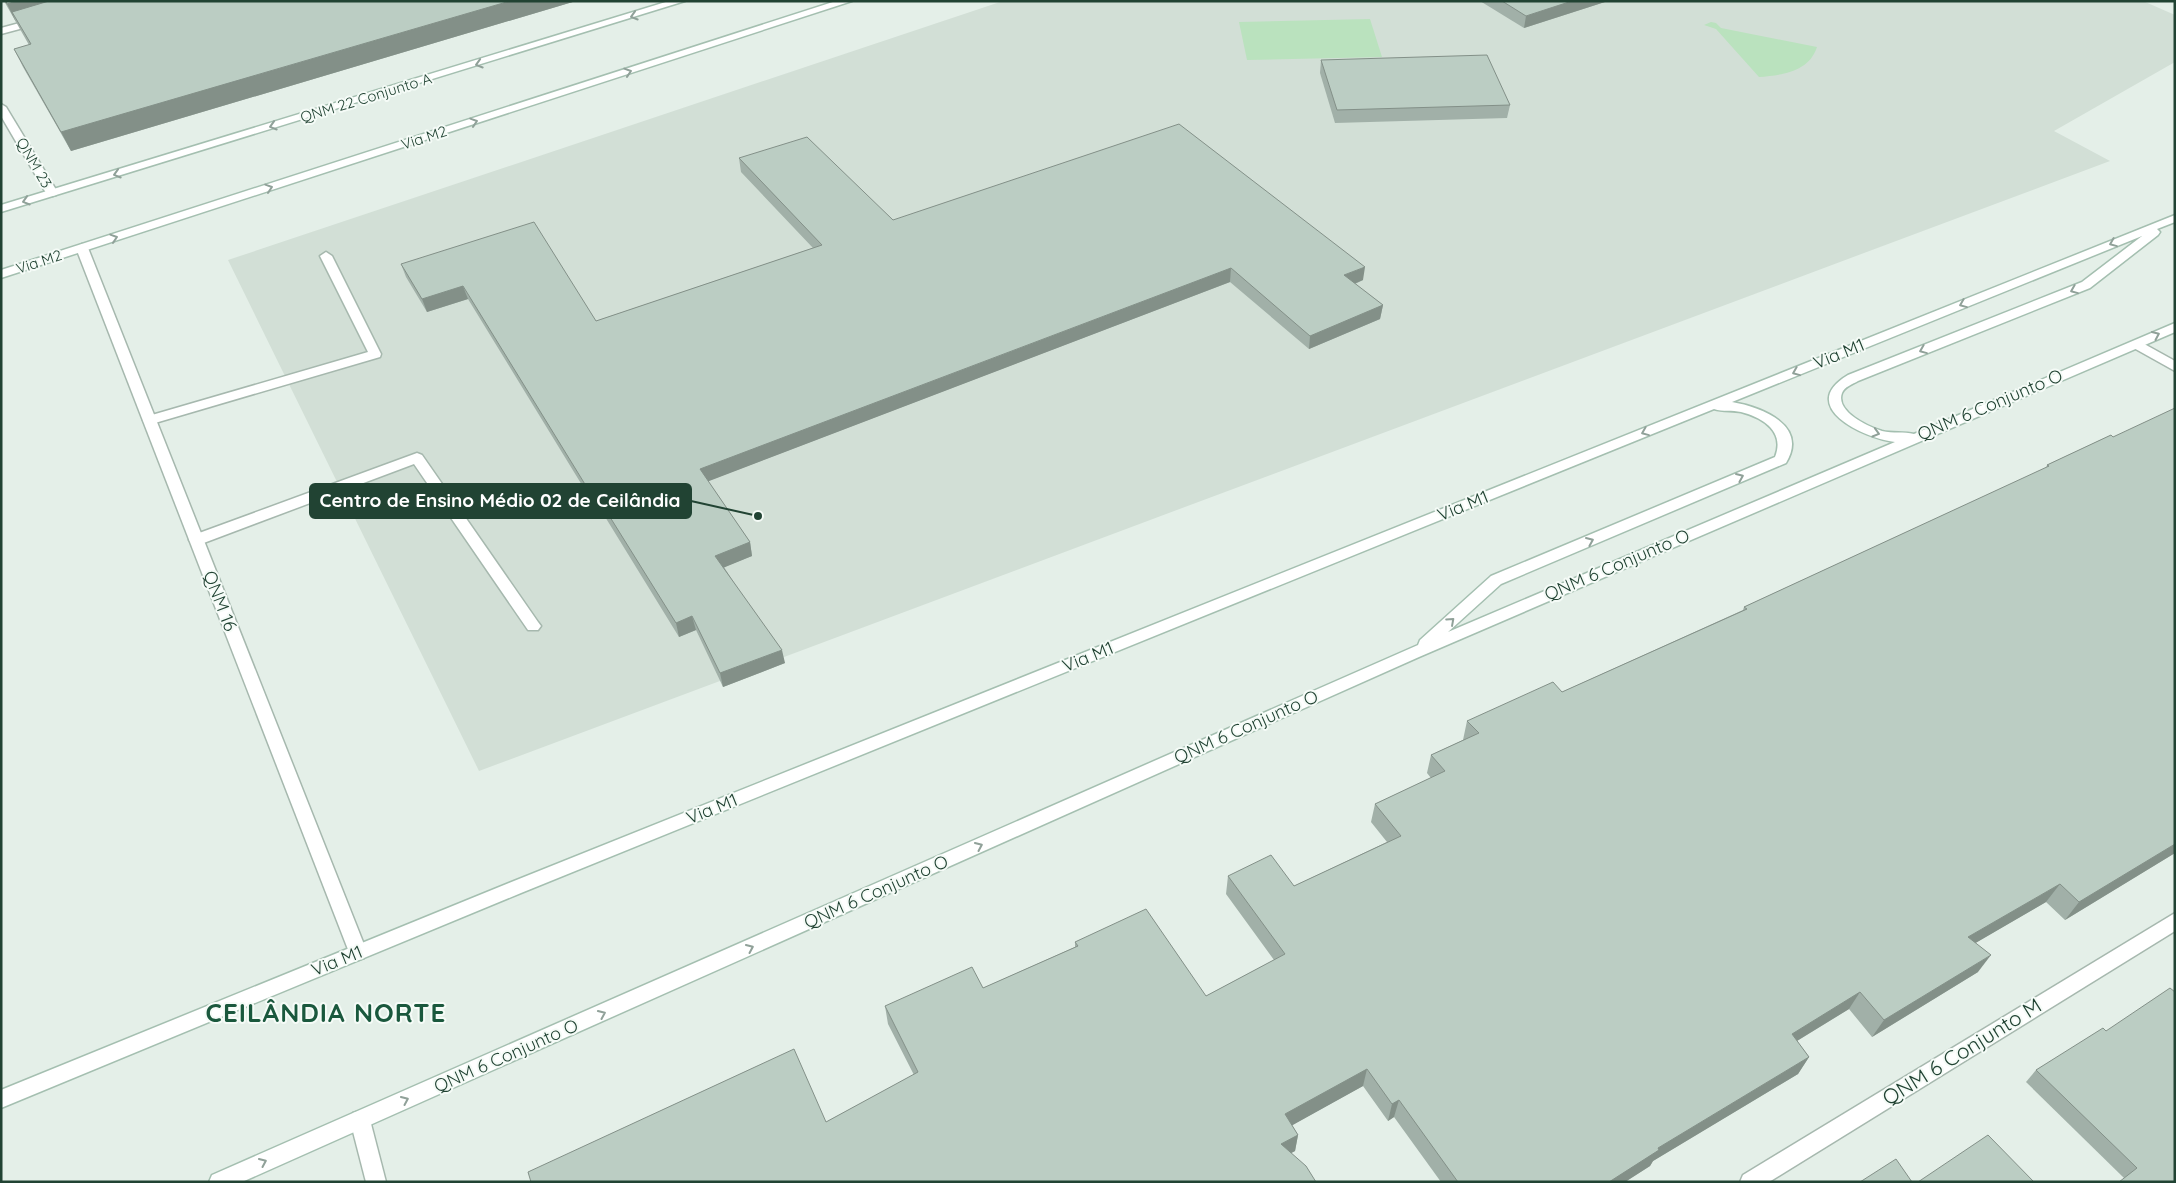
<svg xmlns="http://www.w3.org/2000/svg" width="2176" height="1183" font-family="Quicksand,sans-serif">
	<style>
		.built { fill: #d2dfd6 }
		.green { fill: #bae2be }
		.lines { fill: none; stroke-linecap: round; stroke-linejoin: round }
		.service-casing { stroke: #a6b8ae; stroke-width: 3 }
		.minor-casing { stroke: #a6b8ae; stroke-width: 3 }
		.secondary-casing { stroke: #a4bfb0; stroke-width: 3 }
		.service { fill: #fff; fill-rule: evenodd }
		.minor { fill: #fff; fill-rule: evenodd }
		.secondary { fill: #fff; fill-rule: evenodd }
		.wall { fill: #a1b0a8 }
		.shaded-wall { fill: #839088 }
		.building { fill: #bbcdc3; stroke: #839088 }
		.oneway { stroke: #90a199 }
		.labels { text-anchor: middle; stroke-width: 4; stroke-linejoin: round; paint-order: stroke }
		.far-street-label { font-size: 15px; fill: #214333; stroke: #f5fbf7 }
		.street-label { font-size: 18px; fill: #214333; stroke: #f5fbf7 }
		.near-street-label { font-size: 21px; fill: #214333; stroke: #f5fbf7 }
		.near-district-label { font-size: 26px; font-weight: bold; letter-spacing: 1px; fill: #1a583d; stroke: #f5fbf7 }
		.leader { fill: none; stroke: #214333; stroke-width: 2 }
		.callout-dot { fill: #214333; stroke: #f5fbf7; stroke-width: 2 }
		.callout { fill: #214333; stroke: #214333; stroke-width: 2 }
		.callout-label { font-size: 19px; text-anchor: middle; font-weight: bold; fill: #fff }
	</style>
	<rect width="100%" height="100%" fill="#e4efe8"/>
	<path class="built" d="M 1003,1 L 2143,1 L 2175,15 L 2175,62 L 2054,131 L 2110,161 L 479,771 L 228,260 Z"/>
	<g class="green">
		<path d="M 1370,19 L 1382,57 L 1247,60 L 1239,22 Z"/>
		<path d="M 1711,22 L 1716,23 L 1721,28 L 1817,47 C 1809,72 1782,75 1759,77 L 1716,29 L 1704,25 Z"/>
	</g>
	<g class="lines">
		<defs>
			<g id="service">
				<path d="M 326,252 L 332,256 L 381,354 L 380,357 L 155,423 L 145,423 L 143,420 L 145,417 L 368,352 L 320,256 Z"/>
				<path d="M 417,453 L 422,455 L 538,622 L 541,626 L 538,630 L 528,630 L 414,464 L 201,544 L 196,545 L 189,540 L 191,536 Z"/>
			</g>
			<g id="minor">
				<path d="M 38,18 L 42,19 L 42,23 L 1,34 L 1,28 Z"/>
				<path d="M 1,104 L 6,107 L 58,193 L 56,195 L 52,196 L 46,193 L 1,116 Z"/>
				<path d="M 82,244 L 88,248 L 367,952 L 364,958 L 358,960 L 352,958 L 349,952 L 76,248 Z"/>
				<path d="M 2137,340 L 2175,361 L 2175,371 L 2132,347 L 2131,344 Z"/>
				<path d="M 2175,913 L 2175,931 L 1769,1182 L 1740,1182 L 1743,1175 Z"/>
				<path d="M 360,1111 L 367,1113 L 370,1120 L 386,1182 L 366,1182 L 350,1120 L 353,1113 Z"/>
			</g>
			<g id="secondary">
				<path d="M 669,1 L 685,1 L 1,212 L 1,205 Z"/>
				<path d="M 836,1 L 852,1 L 1,278 L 1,270 Z"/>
				<path d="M 2175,215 L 2175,222 L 2157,229 L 2160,232 L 2158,235 L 2090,288 L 1858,381 C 1853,384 1844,387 1842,393 C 1835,412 1869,427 1882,431 C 1893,434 1904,431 1914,434 L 2175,323 L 2175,332 L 1419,657 L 242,1182 L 209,1182 L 212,1175 L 1418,645 L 1420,640 L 1491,576 L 1775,457 C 1785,432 1764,418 1741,412 C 1732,410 1723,412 1714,409 L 521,893 L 1,1108 L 1,1090 L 509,883 ZM 2142,236 L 2082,282 L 1848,375 C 1796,406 1863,438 1895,442 L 1448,632 L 1501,584 L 1786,463 C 1809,425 1761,407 1732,402 Z"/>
			</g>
		</defs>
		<use href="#service" class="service-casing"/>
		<use href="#minor" class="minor-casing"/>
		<use href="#secondary" class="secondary-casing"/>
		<use href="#service" class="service"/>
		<use href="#minor" class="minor"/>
		<use href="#secondary" class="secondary"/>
	</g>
	<g class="wall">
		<path d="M 4,1 L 576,1 L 71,151 L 23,67 L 14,49 L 29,45 Z"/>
		<path d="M 1480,1 L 1608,1 L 1524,28 Z"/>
		<path d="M 1321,60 L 1510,105 L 1507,118 L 1335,123 L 1320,73 Z"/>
		<path d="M 739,158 L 893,220 L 1363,280 L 1355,284 L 1383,305 L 1380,319 L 1309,349 L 1230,282 L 708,481 L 750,542 L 752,556 L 724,567 L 785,663 L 723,687 L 696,630 L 679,637 L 599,507 L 596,508 L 468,299 L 427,312 L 406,277 L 401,264 L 596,321 L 813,248 L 741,172 Z"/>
		<path d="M 2111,435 L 2175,853 L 2065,920 L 2046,902 L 1975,943 L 1978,972 L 1872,1037 L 1849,1009 L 1797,1041 L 1809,1057 L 1798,1074 L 1653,1161 L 1650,1166 L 1625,1182 L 1441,1182 L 1394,1117 L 1388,1121 L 1363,1086 L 1292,1125 L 1298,1135 L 1295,1151 L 1291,1153 L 826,1122 L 914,1075 L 888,1024 L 885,1006 L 983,988 L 1075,947 L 1075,942 L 1206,996 L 1274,960 L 1226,894 L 1228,876 L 1294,886 L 1387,842 L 1371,822 L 1375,804 L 1431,778 L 1427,773 L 1431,755 L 1463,740 L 1467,721 L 1562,692 L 1743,610 L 1744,607 L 2046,468 L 2047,465 Z"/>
		<path d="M 2106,1031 L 2175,1182 L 2124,1178 L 2026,1082 L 2036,1070 Z"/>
	</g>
	<g class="shaded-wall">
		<path d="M 17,1 L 93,1 L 12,12 L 16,22 L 7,4 Z"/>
		<path d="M 510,1 L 576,1 L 71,151 L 61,132 Z"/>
		<path d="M 1572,1 L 1608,1 L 1524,28 L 1526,16 Z"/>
		<path d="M 1365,267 L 1363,280 L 1342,289 L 1344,275 Z"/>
		<path d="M 1231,268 L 1230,282 L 704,483 L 700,469 Z"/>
		<path d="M 463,286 L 468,299 L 427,312 L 422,299 Z"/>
		<path d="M 1383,305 L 1380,319 L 1309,349 L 1310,336 Z"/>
		<path d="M 595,493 L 599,507 L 596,508 L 591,494 Z"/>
		<path d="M 750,542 L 752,556 L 718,570 L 715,556 Z"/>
		<path d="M 692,616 L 696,630 L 679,637 L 676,623 Z"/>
		<path d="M 782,650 L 785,663 L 723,687 L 720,673 Z"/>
		<path d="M 2175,844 L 2175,853 L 2065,920 L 2079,902 Z"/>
		<path d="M 2060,884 L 2046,902 L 1955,955 L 1968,937 Z"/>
		<path d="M 1991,955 L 1978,972 L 1872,1037 L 1884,1020 Z"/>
		<path d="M 1860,992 L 1849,1009 L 1782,1050 L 1792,1034 Z"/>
		<path d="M 1809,1057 L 1798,1074 L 1653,1161 L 1650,1166 L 1625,1182 L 1609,1182 L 1658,1148 Z"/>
		<path d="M 1367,1069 L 1363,1086 L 1282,1131 L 1285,1114 Z"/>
		<path d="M 1399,1100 L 1394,1117 L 1388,1121 L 1392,1104 Z"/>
		<path d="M 1298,1135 L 1295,1151 L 1278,1160 L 1281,1144 Z"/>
	</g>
	<g class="building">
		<path d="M 6,1 L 17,1 L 7,4 Z"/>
		<path d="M 49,1 L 510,1 L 61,132 L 14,49 L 31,44 L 12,12 Z"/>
		<path d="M 1502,1 L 1572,1 L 1526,16 Z"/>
		<path d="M 1487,55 L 1510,105 L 1337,110 L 1321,60 Z"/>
		<path d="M 1179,124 L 1365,267 L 1344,275 L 1383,305 L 1310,336 L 1231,268 L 700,469 L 750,542 L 715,556 L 782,650 L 720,673 L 692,616 L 676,623 L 595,493 L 591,494 L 463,286 L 422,299 L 401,264 L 534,222 L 596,321 L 822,245 L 739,158 L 807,137 L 893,220 Z"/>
		<path d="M 2175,408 L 2175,844 L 2079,902 L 2060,884 L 1968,937 L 1991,955 L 1884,1020 L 1860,992 L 1792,1034 L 1809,1057 L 1658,1148 L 1659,1150 L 1609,1182 L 1458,1182 L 1399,1100 L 1392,1104 L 1367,1069 L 1285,1114 L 1298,1135 L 1281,1144 L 1306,1166 L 1316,1182 L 531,1182 L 528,1172 L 794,1049 L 826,1122 L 918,1072 L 885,1006 L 972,967 L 983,988 L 1078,946 L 1075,942 L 1146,909 L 1206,996 L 1285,954 L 1228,876 L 1271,855 L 1294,886 L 1401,836 L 1375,804 L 1445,771 L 1431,755 L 1479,733 L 1467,721 L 1553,682 L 1562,692 L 1747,609 L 1744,607 L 2049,466 L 2047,465 L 2111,435 L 2113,437 Z"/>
		<path d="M 2170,988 L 2175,992 L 2175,1182 L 2119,1182 L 2137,1168 L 2036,1070 L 2103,1028 L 2106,1031 Z"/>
		<path d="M 1988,1135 L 2034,1182 L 1918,1182 Z"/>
		<path d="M 1896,1159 L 1912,1182 L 1860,1182 Z"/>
	</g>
	<defs><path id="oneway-chevron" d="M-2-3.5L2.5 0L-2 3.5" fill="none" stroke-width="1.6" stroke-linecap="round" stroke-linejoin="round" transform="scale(1.25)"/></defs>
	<g class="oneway">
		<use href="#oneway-chevron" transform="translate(634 16) rotate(163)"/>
		<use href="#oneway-chevron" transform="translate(479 64) rotate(163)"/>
		<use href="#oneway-chevron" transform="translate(628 72) rotate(-18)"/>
		<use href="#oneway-chevron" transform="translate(474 122) rotate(-18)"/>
		<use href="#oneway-chevron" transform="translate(273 126) rotate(163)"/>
		<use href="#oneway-chevron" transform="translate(117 174) rotate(163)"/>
		<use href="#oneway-chevron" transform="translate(269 188) rotate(-18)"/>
		<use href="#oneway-chevron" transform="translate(26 201) rotate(163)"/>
		<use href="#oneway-chevron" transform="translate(114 238) rotate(-18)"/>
		<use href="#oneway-chevron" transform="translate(2113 243) rotate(158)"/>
		<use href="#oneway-chevron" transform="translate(2074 290) rotate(158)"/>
		<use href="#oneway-chevron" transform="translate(1963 304) rotate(158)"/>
		<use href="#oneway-chevron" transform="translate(2156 335) rotate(-24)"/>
		<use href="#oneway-chevron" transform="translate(1923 350) rotate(158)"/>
		<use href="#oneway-chevron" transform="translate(1796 372) rotate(158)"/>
		<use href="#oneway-chevron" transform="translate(1645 432) rotate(158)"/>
		<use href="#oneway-chevron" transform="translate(1876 433) rotate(16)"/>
		<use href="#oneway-chevron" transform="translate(1740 477) rotate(-23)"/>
		<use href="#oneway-chevron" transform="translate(1590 541) rotate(-23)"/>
		<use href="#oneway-chevron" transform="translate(1451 621) rotate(-42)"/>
		<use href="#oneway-chevron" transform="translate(979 846) rotate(-24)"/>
		<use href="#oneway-chevron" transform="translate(750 948) rotate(-24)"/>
		<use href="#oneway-chevron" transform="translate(602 1014) rotate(-24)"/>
		<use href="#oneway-chevron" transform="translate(405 1100) rotate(-24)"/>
		<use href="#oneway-chevron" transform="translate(263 1162) rotate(-24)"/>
	</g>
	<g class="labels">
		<g class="far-street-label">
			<text transform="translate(366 98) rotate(-17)" y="5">QNM 22 Conjunto A</text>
			<text transform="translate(424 138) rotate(-18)" y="5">Via M2</text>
			<text transform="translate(34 163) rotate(60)" y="5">QNM 23</text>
			<text transform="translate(39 262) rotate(-18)" y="5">Via M2</text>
		</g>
		<g class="street-label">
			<text transform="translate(1839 354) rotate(-22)" y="6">Via M1</text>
			<text transform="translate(1990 405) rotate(-23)" y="6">QNM 6 Conjunto O</text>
			<text transform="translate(1463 506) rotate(-22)" y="6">Via M1</text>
			<text transform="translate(1617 565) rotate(-23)" y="6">QNM 6 Conjunto O</text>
			<text transform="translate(220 601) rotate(69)" y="6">QNM 16</text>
			<text transform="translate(1088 657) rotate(-22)" y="6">Via M1</text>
			<text transform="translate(1246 727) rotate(-24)" y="6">QNM 6 Conjunto O</text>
			<text transform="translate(712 809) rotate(-22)" y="6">Via M1</text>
			<text transform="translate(876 892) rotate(-24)" y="6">QNM 6 Conjunto O</text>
			<text transform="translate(337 961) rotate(-22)" y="6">Via M1</text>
			<text transform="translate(506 1056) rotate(-24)" y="6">QNM 6 Conjunto O</text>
		</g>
		<g class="near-street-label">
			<text transform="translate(1962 1052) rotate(-32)" y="7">QNM 6 Conjunto M</text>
		</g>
		<g class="near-district-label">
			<text x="326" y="1022">CEILÂNDIA NORTE</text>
		</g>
	</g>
	<path class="leader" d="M758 516L691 501"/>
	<circle class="callout-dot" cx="758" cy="516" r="5"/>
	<rect class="callout" x="310" y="484" width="381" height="34" rx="5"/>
	<g class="callout-label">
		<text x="500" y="507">Centro de Ensino Médio 02 de Ceilândia</text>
	</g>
	<rect width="2176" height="1183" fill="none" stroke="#214333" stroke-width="5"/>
</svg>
